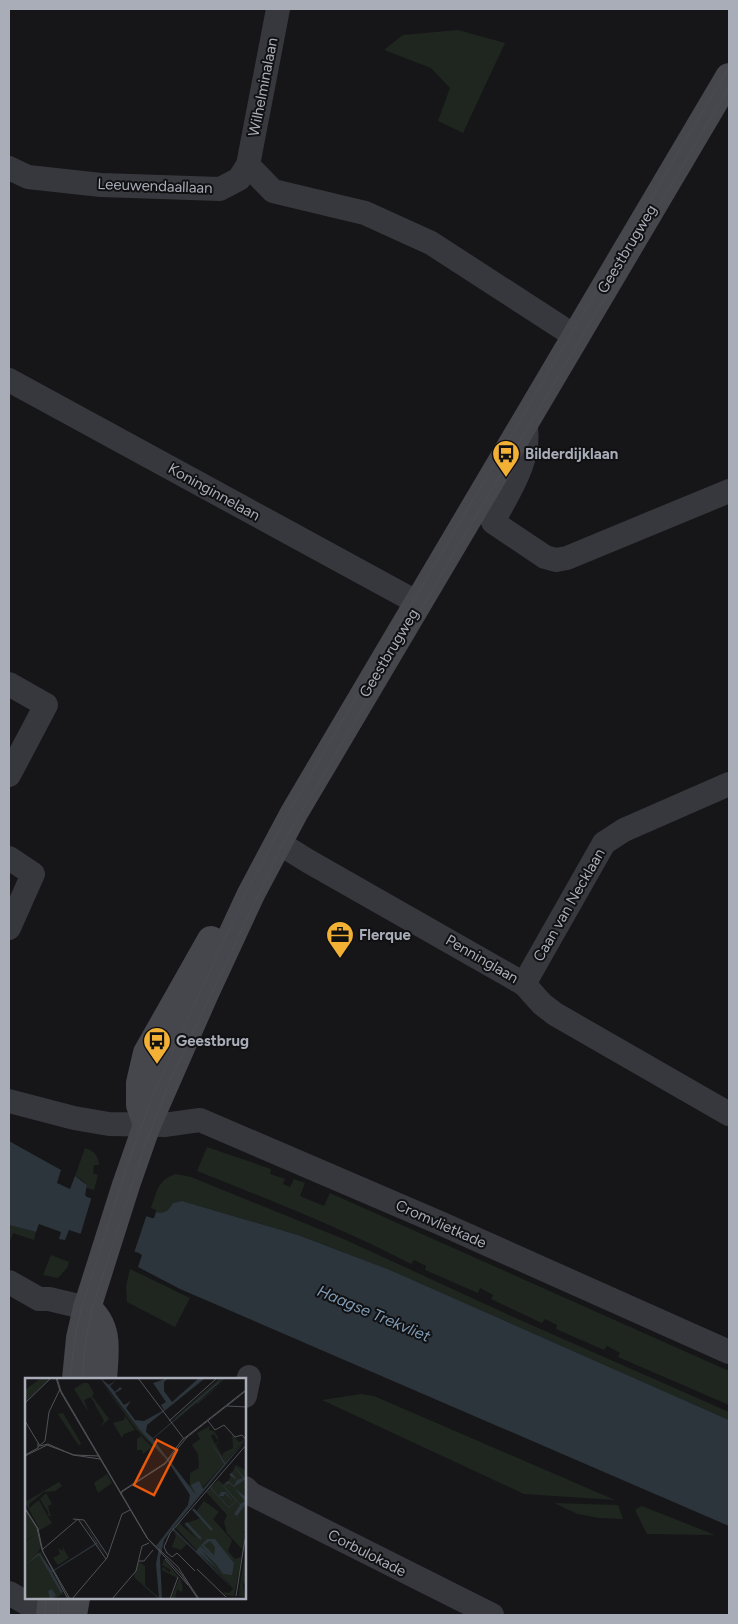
<svg xmlns="http://www.w3.org/2000/svg" width="738" height="1624" font-family="Figtree,sans-serif">
	<style>
		.green { fill: #1e261f }
		.water { fill: #2c353c }
		.pier { fill: #161618 }
		.lines { fill: none; stroke-linecap: round; stroke-linejoin: round }
		.street { stroke: #37383d; stroke-width: 24 }
		.secondary { stroke: #45474d; stroke-width: 28 }
		.tram { stroke: #4a4c52; stroke-width: 1 }
		.labels { text-anchor: middle; stroke-width: 4; stroke-linejoin: round; paint-order: stroke }
		.street-label { font-size: 15px; fill: #a8adb8; stroke: #111113 }
		.poi-label { font-size: 15px; font-weight: bold; fill: #a8adb8; stroke: #111113; text-anchor: start }
		.water-label { font-size: 16px; font-style: italic; fill: #7f9bb3; stroke: #111113 }
		.inset-river { fill: none; stroke: #2c353c; stroke-width: 2.5 }
		.inset-road { fill: none; stroke: #505258; stroke-width: 1 }
		.view { fill: #e8590c; fill-opacity: 0.15; stroke: #e8590c; stroke-width: 2.5 }
		.inset-edge { fill: none; stroke: #a8adb8; stroke-width: 2.5 }
	</style>
	<rect width="100%" height="100%" fill="#161618"/>
	<g class="green">
		<path d="M 458,30 L 505,43 L 463,133 L 438,121 L 450,88 L 431,68 L 384,50 L 403,35 Z"/>
		<path d="M 207,1147 L 271,1169 L 270,1174 L 285,1179 L 283,1184 L 290,1187 L 294,1179 L 305,1183 L 300,1196 L 324,1206 L 330,1193 L 729,1371 L 729,1405 L 618,1357 L 620,1353 L 607,1346 L 604,1350 L 556,1329 L 557,1325 L 545,1319 L 542,1323 L 491,1299 L 493,1295 L 480,1288 L 478,1293 L 425,1270 L 426,1266 L 414,1260 L 411,1264 C 342,1228 269,1200 197,1171 Z"/>
		<path d="M 85,1148 C 94,1151 98,1155 99,1165 L 94,1165 L 93,1173 L 98,1175 L 94,1190 L 87,1188 C 87,1182 80,1179 75,1176 Z"/>
		<path d="M 176,1174 L 191,1177 L 346,1240 L 511,1316 L 729,1412 L 729,1420 L 390,1270 L 298,1235 L 182,1201 L 173,1203 C 168,1211 165,1214 156,1212 L 156,1210 L 151,1208 C 157,1192 157,1180 176,1174 Z"/>
		<path d="M 9,1225 L 36,1232 L 34,1240 L 13,1233 L 9,1244 Z"/>
		<path d="M 51,1255 L 69,1262 L 67,1268 L 58,1278 L 43,1275 Z"/>
		<path d="M 130,1269 L 190,1298 L 175,1327 L 127,1302 L 126,1286 Z"/>
		<path d="M 361,1394 L 374,1396 L 615,1500 L 524,1494 L 322,1400 Z"/>
		<path d="M 554,1503 L 618,1505 L 623,1519 L 599,1518 L 578,1514 Z"/>
		<path d="M 642,1506 L 715,1535 L 647,1534 L 636,1512 L 636,1509 Z"/>
	</g>
	<path class="water" d="M 9,1141 L 61,1170 L 57,1183 L 70,1189 L 75,1176 L 87,1185 L 85,1195 L 87,1197 L 152,1218 L 154,1218 L 156,1212 C 165,1214 168,1211 173,1203 L 182,1201 L 298,1235 L 390,1270 L 729,1420 L 729,1526 L 180,1289 L 138,1267 L 142,1255 L 139,1253 L 69,1230 L 65,1240 L 59,1239 L 61,1232 L 39,1224 L 36,1232 L 9,1225 Z"/>
	<path class="pier" d="M 92,1196 L 147,1214 L 134,1253 L 80,1236 Z"/>
	<g class="lines">
		<g class="street">
			<path d="M 248,165 L 278,9"/>
			<path d="M 9,168 L 28,177 L 101,185 L 220,189 L 239,179 L 248,165 L 273,191 L 365,213 L 431,243 L 576,337"/>
			<path d="M 9,380 L 418,603"/>
			<path d="M 525,422 C 533,458 509,491 493,522 L 545,557 L 556,560 L 567,558 L 729,491"/>
			<path d="M 9,684 L 46,705 L 9,775"/>
			<path d="M 279,843 L 308,861 L 524,984 L 542,1004 L 555,1014 L 729,1114"/>
			<path d="M 9,858 L 33,874 L 9,928"/>
			<path d="M 524,984 L 604,843 L 624,830 L 729,784"/>
			<path d="M 9,1101 L 74,1118 L 109,1124 L 164,1125 L 200,1120 L 440,1223 L 729,1352"/>
			<path d="M 9,1282 L 39,1299 L 49,1299 L 87,1308"/>
			<path d="M 245,1396 L 249,1377"/>
			<path d="M 245,1488 L 251,1494 L 492,1615"/>
			<path d="M 9,1593 L 47,1615"/>
		</g>
		<g class="secondary">
			<path d="M 147,1125 L 140,1105 L 140,1083 L 147,1053 L 211,940"/>
			<path d="M 87,1308 C 110,1327 105,1351 103,1379"/>
			<path d="M 76,1379 L 80,1338 L 87,1308 L 126,1185 L 147,1125 L 205,993 L 251,894 L 294,813 L 729,77"/>
			<path d="M 50,1615 L 52,1598"/>
			<path d="M 73,1615 L 76,1598"/>
		</g>
		<g class="tram">
			<path d="M 70,1379 L 75,1337 L 82,1306 L 128,1163 L 154,1092 L 245,895 L 288,813 L 729,67"/>
			<path d="M 82,1379 L 86,1339 L 92,1309 L 145,1145 L 170,1081 L 282,845 L 729,87"/>
			<path d="M 45,1615 L 46,1598"/>
			<path d="M 58,1615 L 59,1598"/>
		</g>
	</g>
	<defs>
		<symbol id="bus-pin" viewBox="-11 -11 22 30"><path d="M0 17L-7.5 6A9.5 9.5 0 1 1 7.5 6Z" fill="#f2b134" stroke="#111113"/><path d="M-5-6H5V4H4V6H2V4H-2V6H-4V4H-5ZM-3.5-4V0h7V-4ZM-3.5 1.2v1.5H-2V1.2ZM2 1.2v1.5H3.5V1.2Z" fill="#111"/></symbol>
		<symbol id="office-pin" viewBox="-11 -11 22 30"><path d="M0 17L-7.5 6A9.5 9.5 0 1 1 7.5 6Z" fill="#f2b134" stroke="#111113"/><path d="M-6-3h4V-5.5h4V-3h4V5H-6ZM-1-4.5V-3h2v-1.5ZM-6 0V1H6V0Z" fill="#111"/></symbol>
	</defs>
	<g fill-rule="evenodd">
		<use href="#bus-pin" x="490" y="438" width="32" height="43"/>
		<use href="#office-pin" x="324" y="919" width="32" height="43"/>
		<use href="#bus-pin" x="141" y="1025" width="32" height="43"/>
	</g>
	<g class="labels">
		<g class="street-label">
			<text transform="translate(263 87) rotate(-79)" y="5">Wilhelminalaan</text>
			<text transform="translate(155 186) rotate(2)" y="5">Leeuwendaallaan</text>
			<text transform="translate(627 249) rotate(-59)" y="5">Geestbrugweg</text>
			<text transform="translate(214 492) rotate(29)" y="5">Koninginnelaan</text>
			<text transform="translate(389 653) rotate(-59)" y="5">Geestbrugweg</text>
			<text transform="translate(569 905) rotate(-60)" y="5">Caan van Necklaan</text>
			<text transform="translate(482 959) rotate(30)" y="5">Penninglaan</text>
			<text transform="translate(441 1224) rotate(24)" y="5">Cromvlietkade</text>
			<text transform="translate(367 1553) rotate(27)" y="5">Corbulokade</text>
		</g>
		<g class="poi-label">
			<text x="525" y="459">Bilderdijklaan</text>
			<text x="359" y="940">Flerque</text>
			<text x="176" y="1046">Geestbrug</text>
		</g>
		<g class="water-label">
			<text transform="translate(374 1313) rotate(23)" y="6">Haagse Trekvliet</text>
		</g>
	</g>
	<g transform="translate(25 1378)">
		<rect width="221" height="221" fill="#161618"/>
		<path d="M 16,0 L 26,0 L 0,24 L 0,12 ZM 73,0 L 114,51 L 142,82 L 111,51 ZM 195,0 L 199,0 L 192,5 L 172,24 L 203,0 L 149,46 L 172,26 L 172,24 L 146,43 ZM 58,5 L 63,5 L 69,15 L 67,18 L 84,41 L 75,49 L 79,43 L 66,19 L 59,22 L 64,35 L 49,11 ZM 38,35 L 56,65 L 54,68 L 33,36 ZM 100,38 L 110,52 L 99,56 L 97,60 L 88,45 L 99,42 ZM 185,48 L 184,52 L 189,53 L 193,59 L 192,62 L 189,56 L 186,58 L 190,66 L 195,63 L 191,67 L 198,79 L 198,75 L 208,70 L 207,56 L 214,64 L 219,62 L 217,58 L 219,63 L 171,117 L 170,116 L 162,105 L 165,108 L 165,95 L 174,90 L 173,76 L 167,67 L 175,61 L 172,55 ZM 116,58 L 127,69 L 118,76 L 117,72 L 112,72 L 112,61 ZM 211,87 L 222,93 L 221,123 L 209,136 L 213,137 L 221,125 L 221,153 L 217,155 L 220,155 L 219,168 L 209,218 L 200,217 L 198,214 L 204,215 L 208,211 L 206,208 L 150,149 L 157,141 L 155,146 L 171,160 L 159,146 L 176,140 L 166,131 L 171,134 L 179,123 L 194,134 L 188,141 L 207,162 L 203,173 L 210,181 L 216,179 L 217,171 L 202,155 L 199,144 L 202,137 L 181,114 L 193,102 L 199,108 L 198,106 L 204,102 ZM 82,96 L 87,105 L 73,115 L 69,105 ZM 34,104 L 37,108 L 30,113 L 19,114 L 4,126 L 4,130 L 14,122 L 22,137 L 24,136 L 15,121 L 21,115 L 27,126 L 23,128 L 26,139 L 22,137 L 27,145 L 15,152 L 0,124 ZM 0,133 L 11,147 L 16,169 L 13,175 L 16,174 L 41,221 L 38,216 L 28,221 L 0,219 L 0,164 L 11,156 L 0,163 ZM 148,152 L 162,166 L 156,172 L 147,169 L 151,158 ZM 37,168 L 44,180 L 33,187 L 28,180 L 35,176 L 33,170 L 38,173 ZM 221,170 L 221,204 L 218,206 L 217,201 L 220,219 L 214,218 L 215,205 L 213,218 ZM 139,181 L 156,202 L 158,212 L 156,214 L 152,211 L 150,221 L 146,221 L 154,201 L 137,192 L 138,189 L 144,194 L 146,192 L 137,187 ZM 114,184 L 120,188 L 120,207 L 131,218 L 110,199 L 131,219 L 110,200 L 109,197 Z" fill="#1e261f"/>
		<path d="M 75,0 L 84,7 L 91,2 L 85,8 L 90,14 L 95,9 L 97,11 L 90,15 L 99,27 L 106,23 L 101,30 L 110,42 L 119,43 L 139,32 L 136,27 L 141,24 L 128,5 L 143,0 L 139,4 L 139,13 L 147,24 L 174,0 L 179,1 L 122,47 L 121,54 L 128,60 L 192,5 L 200,0 L 128,61 L 171,117 L 166,107 L 174,103 L 178,111 L 199,86 L 185,62 L 200,85 L 221,62 L 148,150 L 171,173 L 182,161 L 190,161 L 209,185 L 207,197 L 198,196 L 191,186 L 176,172 L 192,191 L 174,175 L 206,209 L 147,151 L 139,162 L 135,180 L 137,221 L 134,221 L 109,199 L 134,220 L 131,186 L 134,170 L 131,168 L 163,127 L 165,117 L 142,82 L 114,51 ZM 185,163 L 190,169 L 189,180 L 176,169 ZM 206,85 L 221,101 L 209,109 L 204,105 L 199,108 L 215,126 L 220,123 L 209,110 L 221,119 L 221,126 L 212,138 L 209,136 L 215,127 L 212,123 L 204,130 L 185,110 L 191,104 L 186,110 L 204,129 L 209,125 L 200,115 L 199,118 L 194,118 L 196,114 L 201,114 L 209,125 L 211,123 L 193,102 L 199,108 L 203,103 L 209,108 L 212,102 L 218,100 L 211,91 L 207,95 L 212,102 L 204,97 L 211,91 ZM 59,145 L 80,176 L 72,166 L 27,194 L 38,214 L 25,221 L 23,213 L 27,211 L 31,218 L 36,215 L 14,177 L 0,187 L 14,175 L 27,193 L 71,165 Z" fill="#2c353c" fill-rule="evenodd"/>
		<path class="inset-river" d="M 168,131 L 187,152M 161,145 L 176,161M 178,168 L 189,179"/>
		<path class="inset-road" d="M 31,0 L 35,13 L 122,160 L 156,196 L 173,221M 32,0 L 36,13 L 123,161 L 153,189 L 174,221M 113,0 L 159,61M 0,25 L 26,0M 202,28 L 222,29M 0,43 L 15,68 L 23,66 L 48,77 L 75,81M 144,43 L 192,0M 183,43 L 190,52 L 199,47 L 210,59 L 217,57 L 222,63M 161,60 L 222,12M 13,69 L 20,63 L 24,34 L 35,11M 0,77 L 13,70 L 13,65M 0,78 L 22,67 L 49,77 L 74,78M 95,115 L 140,86 L 162,59M 96,117 L 97,113 L 140,85 L 157,62 L 222,11M 0,130 L 14,152M 0,131 L 12,150 L 17,172 L 43,221M 48,141 L 59,142 L 83,178M 13,151 L 18,174 L 45,221M 18,171 L 53,141 L 81,181M 141,174 L 147,179 L 152,175 L 170,193M 142,175 L 139,169 L 145,155 L 222,66M 140,181 L 163,207M 114,183 L 119,183 L 128,172M 172,191 L 201,219M 211,218 L 220,161M 47,221 L 82,180 L 97,136 L 105,132M 87,221 L 111,193 L 117,168 L 124,165M 145,221 L 153,199M 196,221 L 213,221"/>
		<path class="view" d="M 132,62 L 152,72 L 129,117 L 109,107 Z"/>
		<rect width="221" height="221" class="inset-edge"/>
	</g>
	<rect width="738" height="1624" fill="none" stroke="#a8adb8" stroke-width="20"/>
</svg>
